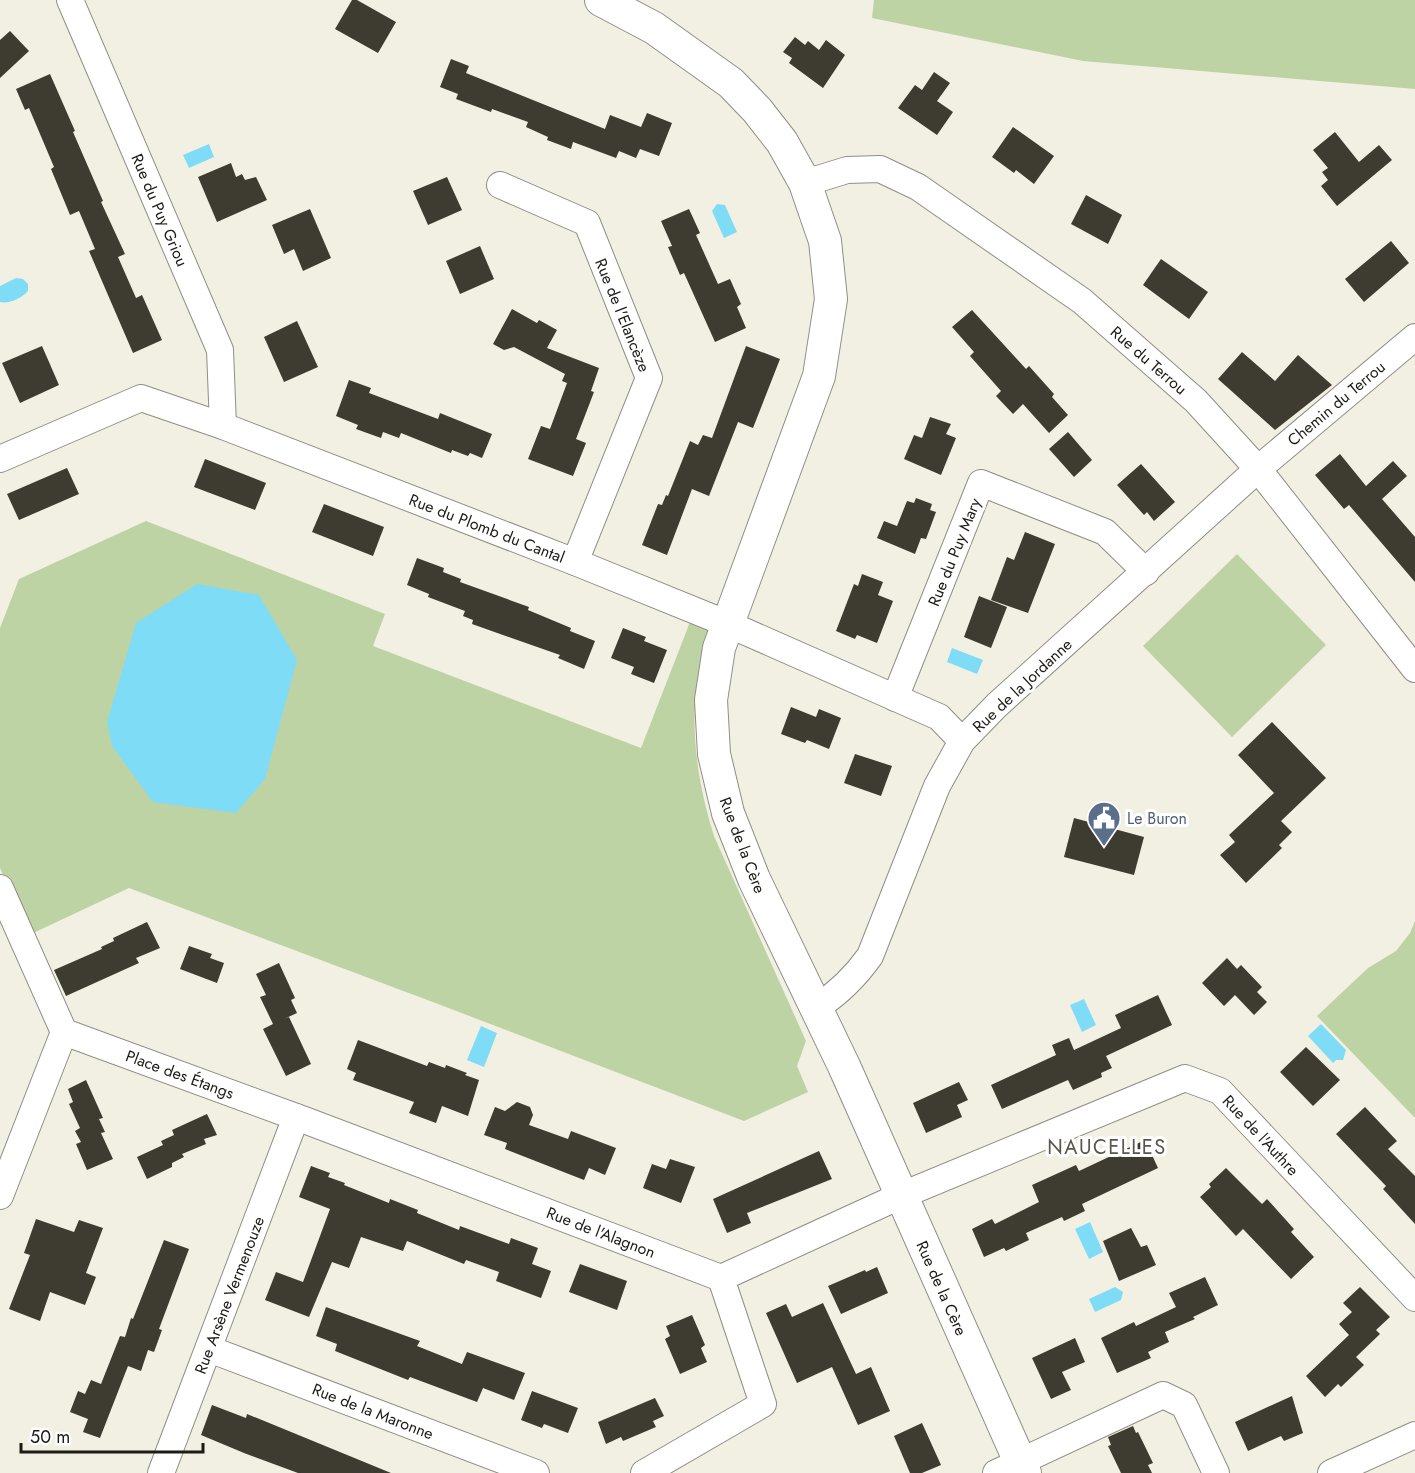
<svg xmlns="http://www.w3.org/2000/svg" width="1415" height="1473" font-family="Jost,sans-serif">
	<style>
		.green { fill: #bdd3a4 }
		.water { fill: #7fdcf6 }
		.building { fill: #3e3c31 }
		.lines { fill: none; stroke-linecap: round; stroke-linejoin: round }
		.minor-casing { stroke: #918e82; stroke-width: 28 }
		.tertiary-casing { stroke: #918e82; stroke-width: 34 }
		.minor { stroke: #fff; stroke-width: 26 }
		.tertiary { stroke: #fff; stroke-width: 32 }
		.labels { text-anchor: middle; stroke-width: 6; stroke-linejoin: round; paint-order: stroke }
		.street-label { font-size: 16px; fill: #1c1b16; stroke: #fff }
		.service-label { font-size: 16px; fill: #4e5e75; stroke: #fff; text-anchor: start }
		.quarter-label { font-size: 20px; letter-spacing: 1.5px; fill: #58564a; stroke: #fff }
	</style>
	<rect width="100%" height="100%" fill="#f2f0e2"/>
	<g class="green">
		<path d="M 874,0 L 1415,0 L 1415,89 L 1083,61 L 872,18 Z"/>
		<path d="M 146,521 L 385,614 L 373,646 L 641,748 L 690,622 L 710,631 C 706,649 700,667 697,685 C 690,736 699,788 714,836 L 806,1041 L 797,1066 L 808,1092 L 744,1121 L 438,1004 L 129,888 L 29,935 L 0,868 L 0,628 L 19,579 Z"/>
		<path d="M 1237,554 L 1326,645 L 1232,737 L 1143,646 Z"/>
		<path d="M 1415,921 L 1415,1118 L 1317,1016 L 1368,968 L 1396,951 L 1410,933 Z"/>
	</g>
	<g class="water">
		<path d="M 209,144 L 214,157 L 189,168 L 183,155 Z"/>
		<path d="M 717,204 L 725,205 L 737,232 L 724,238 L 712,211 Z"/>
		<path d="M 16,278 L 23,279 L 28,284 L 28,291 C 22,298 9,304 0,302 L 0,286 Z"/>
		<path d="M 197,584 L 259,595 L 297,660 L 265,779 L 236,813 L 153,802 L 112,746 L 107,722 L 136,623 Z"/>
		<path d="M 952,648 L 983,660 L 977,674 L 947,662 Z"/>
		<path d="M 1084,999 L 1096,1025 L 1082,1032 L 1070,1005 Z"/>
		<path d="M 1321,1024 L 1346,1050 L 1343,1060 L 1336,1060 L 1333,1063 L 1308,1036 Z"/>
		<path d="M 481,1026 L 497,1033 L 484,1067 L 467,1060 Z"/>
		<path d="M 1090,1222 L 1103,1252 L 1089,1259 L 1075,1229 Z"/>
		<path d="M 1115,1287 L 1123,1292 L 1121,1300 L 1095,1312 L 1089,1299 Z"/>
	</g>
	<g class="building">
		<path d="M 352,0 L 357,0 L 396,22 L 378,53 L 335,29 Z"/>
		<path d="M 10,31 L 29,51 L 0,78 L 0,40 Z"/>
		<path d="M 795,37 L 805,45 L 808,41 L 819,50 L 826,40 L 845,55 L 823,88 L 789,63 L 792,58 L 783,52 Z"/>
		<path d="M 451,59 L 469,66 L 466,73 L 605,129 L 610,115 L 641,127 L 647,113 L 672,123 L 659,156 L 640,149 L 636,158 L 619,151 L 616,158 L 573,142 L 571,149 L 547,140 L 548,137 L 526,127 L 528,122 L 492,109 L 491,112 L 456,99 L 458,94 L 440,87 Z"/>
		<path d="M 934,72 L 950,83 L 937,101 L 953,112 L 937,135 L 898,108 L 915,85 L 922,90 Z"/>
		<path d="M 50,74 L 75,131 L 73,132 L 103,201 L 101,202 L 125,254 L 118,257 L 136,298 L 142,295 L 162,340 L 133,353 L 89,251 L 95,249 L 79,211 L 70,215 L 51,169 L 54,167 L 29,108 L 25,110 L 16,89 Z"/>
		<path d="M 1013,127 L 1054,156 L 1034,184 L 1016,170 L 1014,173 L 992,157 Z"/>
		<path d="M 1335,132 L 1359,162 L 1379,145 L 1392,160 L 1337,206 L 1321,186 L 1328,180 L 1322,172 L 1328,168 L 1313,150 Z"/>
		<path d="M 231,163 L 236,177 L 242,174 L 245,180 L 256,177 L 267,200 L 217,222 L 198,177 Z"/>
		<path d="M 447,177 L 462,210 L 428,225 L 413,191 Z"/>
		<path d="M 1086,195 L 1122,215 L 1108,244 L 1071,224 Z"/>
		<path d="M 310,209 L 331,258 L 303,271 L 294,249 L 284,254 L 272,225 Z"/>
		<path d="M 689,209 L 700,233 L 696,235 L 718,284 L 730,279 L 741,304 L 737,307 L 746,328 L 715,342 L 684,273 L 680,275 L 668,247 L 672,246 L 661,221 Z"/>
		<path d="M 1391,241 L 1409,263 L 1364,302 L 1345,279 Z"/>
		<path d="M 480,246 L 494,279 L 460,294 L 446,261 Z"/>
		<path d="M 1161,259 L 1208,292 L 1189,319 L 1143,285 Z"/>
		<path d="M 512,309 L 537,323 L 539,320 L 557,330 L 547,348 L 599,368 L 591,391 L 594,392 L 576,439 L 586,443 L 573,476 L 528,459 L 541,426 L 550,429 L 567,383 L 562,381 L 565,374 L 514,347 L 504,350 L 493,344 Z"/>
		<path d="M 972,310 L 1026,369 L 1029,366 L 1054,394 L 1052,397 L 1068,415 L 1049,433 L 1023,404 L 1013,414 L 996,396 L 1001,391 L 970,356 L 974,352 L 952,327 Z"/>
		<path d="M 297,321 L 318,367 L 284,382 L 264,337 Z"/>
		<path d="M 42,346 L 59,385 L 20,403 L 2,363 Z"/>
		<path d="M 746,346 L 780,359 L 753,428 L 738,422 L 709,496 L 692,489 L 667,555 L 642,545 L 658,504 L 662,505 L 666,495 L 668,496 L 690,441 L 698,445 L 703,435 L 712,438 Z"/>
		<path d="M 1242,352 L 1275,381 L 1298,355 L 1332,385 L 1275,430 L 1218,379 Z"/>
		<path d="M 349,380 L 371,388 L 369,393 L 438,419 L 440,413 L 492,434 L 482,458 L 470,453 L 468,456 L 452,450 L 451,453 L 401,433 L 399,438 L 383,432 L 381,438 L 356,429 L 358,425 L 336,416 Z"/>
		<path d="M 930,417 L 951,424 L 946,434 L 956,438 L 941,475 L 904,459 L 914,435 L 922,438 Z"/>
		<path d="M 1068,432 L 1092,460 L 1074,477 L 1049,449 Z"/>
		<path d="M 1340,454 L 1366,486 L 1393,461 L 1407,476 L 1382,499 L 1415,537 L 1415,582 L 1349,505 L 1344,509 L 1315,475 Z"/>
		<path d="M 205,459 L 266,483 L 255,510 L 194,487 Z"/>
		<path d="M 1141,464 L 1175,502 L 1154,521 L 1147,512 L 1144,515 L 1117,485 Z"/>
		<path d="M 67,468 L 79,494 L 19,520 L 7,494 Z"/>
		<path d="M 916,498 L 932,504 L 930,510 L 936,512 L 926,539 L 921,538 L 915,554 L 877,538 L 884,521 L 897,526 L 907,501 L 914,503 Z"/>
		<path d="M 324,504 L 384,527 L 373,556 L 312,532 Z"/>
		<path d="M 1025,532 L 1055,544 L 1028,613 L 991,600 L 1007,557 L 1014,560 Z"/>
		<path d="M 417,558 L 444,568 L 443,572 L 461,579 L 460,582 L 529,607 L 528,610 L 571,628 L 570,631 L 595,641 L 584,669 L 558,658 L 560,655 L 472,624 L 473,620 L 463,616 L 465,611 L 428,597 L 429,594 L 407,585 Z"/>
		<path d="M 862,574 L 883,582 L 878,595 L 893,601 L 877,643 L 857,635 L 855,639 L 836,631 L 854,584 L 858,586 Z"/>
		<path d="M 979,596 L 1007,607 L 991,648 L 964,637 Z"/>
		<path d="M 623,628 L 646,637 L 644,641 L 667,650 L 654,683 L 631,674 L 634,667 L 611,658 Z"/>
		<path d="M 791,707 L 816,717 L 819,709 L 841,718 L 829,749 L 807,740 L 805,743 L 781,734 Z"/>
		<path d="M 1272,722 L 1326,778 L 1281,821 L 1292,832 L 1279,845 L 1282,848 L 1246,883 L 1220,855 L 1235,842 L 1229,835 L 1274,793 L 1238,755 Z"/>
		<path d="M 855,754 L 892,766 L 881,796 L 844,783 Z"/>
		<path d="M 1074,818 L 1144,837 L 1134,875 L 1064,857 Z"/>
		<path d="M 147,922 L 160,948 L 136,958 L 139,963 L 66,996 L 54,970 L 102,949 L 101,947 L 114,941 L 113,938 Z"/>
		<path d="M 189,946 L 212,954 L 210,958 L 224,963 L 217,983 L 180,969 Z"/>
		<path d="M 1227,958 L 1237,969 L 1241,965 L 1262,987 L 1257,992 L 1267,1002 L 1254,1015 L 1235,995 L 1224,1006 L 1202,983 Z"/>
		<path d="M 279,963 L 295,998 L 291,1000 L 297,1013 L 284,1019 L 289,1017 L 311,1064 L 286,1076 L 263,1029 L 273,1024 L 260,997 L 266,995 L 256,974 Z"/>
		<path d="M 1158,995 L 1172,1025 L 1106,1056 L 1112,1068 L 1101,1073 L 1102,1077 L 1073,1090 L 1068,1080 L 1002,1109 L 991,1085 L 1056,1055 L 1052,1045 L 1069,1038 L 1074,1050 L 1121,1028 L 1115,1015 Z"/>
		<path d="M 358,1040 L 427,1066 L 429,1062 L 445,1068 L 446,1065 L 467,1073 L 465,1075 L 479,1080 L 468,1116 L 442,1106 L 436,1123 L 409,1113 L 414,1102 L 353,1080 L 356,1073 L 347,1069 Z"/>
		<path d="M 1306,1047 L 1340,1080 L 1313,1106 L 1280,1072 Z"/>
		<path d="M 86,1080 L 103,1118 L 99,1119 L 105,1132 L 101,1133 L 113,1159 L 87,1170 L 76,1144 L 81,1142 L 75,1131 L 80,1128 L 69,1104 L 73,1102 L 68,1089 Z"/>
		<path d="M 959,1082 L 968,1100 L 957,1105 L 962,1117 L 926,1133 L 913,1103 Z"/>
		<path d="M 517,1102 L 530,1107 L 533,1115 L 529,1125 L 568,1139 L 571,1131 L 616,1148 L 605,1175 L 589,1168 L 584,1180 L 505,1149 L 507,1143 L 484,1135 L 495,1107 L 505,1111 Z"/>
		<path d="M 1365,1107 L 1397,1141 L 1388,1149 L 1415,1176 L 1415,1224 L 1383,1189 L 1386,1186 L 1336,1134 Z"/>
		<path d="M 207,1114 L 217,1135 L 204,1139 L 206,1144 L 182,1154 L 184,1157 L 172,1163 L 172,1167 L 147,1179 L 137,1157 L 163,1145 L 161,1141 L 174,1135 L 172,1130 Z"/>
		<path d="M 1145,1140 L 1158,1168 L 1082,1204 L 1085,1211 L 1064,1221 L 1062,1217 L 1026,1233 L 1029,1240 L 1006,1251 L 1004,1248 L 984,1257 L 972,1229 L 992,1219 L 995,1224 L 1039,1202 L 1032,1185 L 1076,1165 L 1079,1171 Z"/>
		<path d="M 819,1151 L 832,1179 L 747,1213 L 751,1223 L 727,1233 L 713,1199 Z"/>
		<path d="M 670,1159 L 695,1167 L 681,1203 L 643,1188 L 652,1164 L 666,1169 Z"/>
		<path d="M 311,1166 L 330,1173 L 328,1177 L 345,1183 L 344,1185 L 389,1203 L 390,1199 L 418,1210 L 417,1213 L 459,1230 L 460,1226 L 509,1244 L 511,1238 L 538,1248 L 532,1264 L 551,1271 L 541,1298 L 496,1281 L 499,1272 L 466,1260 L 464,1264 L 407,1241 L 403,1251 L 361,1237 L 349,1268 L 332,1262 L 309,1317 L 265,1300 L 276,1272 L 303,1282 L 330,1209 L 299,1197 Z"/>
		<path d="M 1226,1168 L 1262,1204 L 1267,1199 L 1294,1229 L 1291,1232 L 1314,1257 L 1291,1279 L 1243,1229 L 1236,1236 L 1200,1197 L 1211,1187 L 1209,1184 Z"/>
		<path d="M 36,1219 L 74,1232 L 79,1220 L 103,1228 L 86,1273 L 96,1277 L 85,1305 L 50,1292 L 40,1321 L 9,1309 L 30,1255 L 24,1253 Z"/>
		<path d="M 1131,1228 L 1141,1247 L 1147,1245 L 1156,1265 L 1119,1281 L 1103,1241 Z"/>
		<path d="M 164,1240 L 189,1249 L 159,1329 L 162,1330 L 154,1352 L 148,1350 L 141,1371 L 128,1366 L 100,1438 L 83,1432 L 88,1419 L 70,1412 L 78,1391 L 85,1394 L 91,1380 L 101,1384 L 120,1336 L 125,1337 L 131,1318 L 133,1319 Z"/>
		<path d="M 580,1264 L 627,1281 L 617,1310 L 569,1292 Z"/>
		<path d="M 877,1267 L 888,1293 L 841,1314 L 828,1286 L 865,1270 L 866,1272 Z"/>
		<path d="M 1205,1277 L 1218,1305 L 1193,1317 L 1195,1319 L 1165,1332 L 1169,1342 L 1148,1352 L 1151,1358 L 1117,1373 L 1101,1338 L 1134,1322 L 1136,1326 L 1176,1307 L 1169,1293 Z"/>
		<path d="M 1360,1287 L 1390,1317 L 1376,1330 L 1380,1334 L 1356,1357 L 1364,1365 L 1341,1387 L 1338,1384 L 1325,1397 L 1306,1376 L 1349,1335 L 1339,1324 L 1352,1312 L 1343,1303 Z"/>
		<path d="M 823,1303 L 856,1374 L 871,1367 L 890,1411 L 858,1425 L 832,1367 L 797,1383 L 766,1313 L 786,1304 L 792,1317 Z"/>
		<path d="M 326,1307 L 420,1341 L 417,1346 L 462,1364 L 467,1352 L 525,1373 L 514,1400 L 483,1388 L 477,1402 L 410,1377 L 408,1380 L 335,1351 L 337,1344 L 316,1336 Z"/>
		<path d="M 692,1315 L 705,1345 L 701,1348 L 707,1362 L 680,1374 L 665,1339 L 670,1336 L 666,1326 Z"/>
		<path d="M 1075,1338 L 1085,1362 L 1062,1372 L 1071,1390 L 1051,1399 L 1032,1358 Z"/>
		<path d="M 532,1391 L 578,1408 L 568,1433 L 544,1424 L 542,1428 L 521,1420 Z"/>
		<path d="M 1292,1396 L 1303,1433 L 1284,1441 L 1281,1436 L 1248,1451 L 1235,1422 Z"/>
		<path d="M 655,1398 L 664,1416 L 653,1421 L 656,1427 L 623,1441 L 621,1437 L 606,1444 L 598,1422 Z"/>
		<path d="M 212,1405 L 246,1418 L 247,1414 L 391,1473 L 298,1473 L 244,1453 L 201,1435 Z"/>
		<path d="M 922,1423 L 941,1465 L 922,1473 L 910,1473 L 894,1436 Z"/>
		<path d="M 1133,1426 L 1136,1433 L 1138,1432 L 1153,1463 L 1148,1465 L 1152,1473 L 1121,1473 L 1108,1446 L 1111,1445 L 1108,1437 Z"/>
	</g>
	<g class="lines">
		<defs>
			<g id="minor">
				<path d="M 70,0 L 220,350 L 223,426"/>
				<path d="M 805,183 L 847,170 L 880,169 L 918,187 L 1082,301 L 1196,401 L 1258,469 L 1415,669"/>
				<path d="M 500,185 L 587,223 L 649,378 L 575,562"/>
				<path d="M 0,459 L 141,398 L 223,426 L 575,562 L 728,624 L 939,717 L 962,741"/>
				<path d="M 895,698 L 981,483 L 1105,532 L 1146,572"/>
				<path d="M 0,888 L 64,1032"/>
				<path d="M 817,1007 C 839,993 855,977 870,956 L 937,786 L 962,741 L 997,705 L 1258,469 L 1415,337"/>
				<path d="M 64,1032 L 307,1121 L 721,1278 L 900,1196 L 1185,1078 L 1220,1091 L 1415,1298"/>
				<path d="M 0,1196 L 64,1032"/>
				<path d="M 209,1349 L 536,1473"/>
				<path d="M 161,1473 L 296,1117"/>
				<path d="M 644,1473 L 763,1404 L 721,1278"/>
				<path d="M 996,1473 L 1163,1395 L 1184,1405 L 1216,1473"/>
				<path d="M 1331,1473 L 1415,1435"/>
			</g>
			<path id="tertiary" d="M 601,0 L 654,28 L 731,83 L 757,110 L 782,142 L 805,183 L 825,241 L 831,299 L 819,376 L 719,648 L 711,700 L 714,754 L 728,813 L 754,879 L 844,1066 L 1025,1473"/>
		</defs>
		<use href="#minor" class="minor-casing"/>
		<use href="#tertiary" class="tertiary-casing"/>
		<use href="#minor" class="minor"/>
		<use href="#tertiary" class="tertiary"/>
	</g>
	<defs>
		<symbol id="civic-pin" viewBox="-11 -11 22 30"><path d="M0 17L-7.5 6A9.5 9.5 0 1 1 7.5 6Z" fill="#5c6f8a" stroke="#fff"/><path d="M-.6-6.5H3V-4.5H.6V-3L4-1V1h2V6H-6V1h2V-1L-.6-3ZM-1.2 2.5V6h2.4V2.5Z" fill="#fff"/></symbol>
	</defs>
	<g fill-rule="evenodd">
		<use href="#civic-pin" x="1085" y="799" width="38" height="52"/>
	</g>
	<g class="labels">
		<g class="street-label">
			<text transform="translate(160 210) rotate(67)" y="6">Rue du Puy Griou</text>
			<text transform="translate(623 315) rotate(68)" y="6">Rue de l'Elancèze</text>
			<text transform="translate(1149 360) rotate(41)" y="6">Rue du Terrou</text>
			<text transform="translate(1336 403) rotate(-40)" y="6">Chemin du Terrou</text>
			<text transform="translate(487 528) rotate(21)" y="6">Rue du Plomb du Cantal</text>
			<text transform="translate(954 552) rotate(-68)" y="6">Rue du Puy Mary</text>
			<text transform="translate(1022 685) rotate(-43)" y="6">Rue de la Jordanne</text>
			<text transform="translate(743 845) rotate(69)" y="6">Rue de la Cère</text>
			<text transform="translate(180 1074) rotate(20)" y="6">Place des Étangs</text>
			<text transform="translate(1261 1135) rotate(47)" y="6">Rue de l'Authre</text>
			<text transform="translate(601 1232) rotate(21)" y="6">Rue de l'Alagnon</text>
			<text transform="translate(942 1288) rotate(66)" y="6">Rue de la Cère</text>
			<text transform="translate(229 1295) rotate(-69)" y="6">Rue Arsène Vermenouze</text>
			<text transform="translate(373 1411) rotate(21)" y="6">Rue de la Maronne</text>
		</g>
		<g class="service-label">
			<text x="1127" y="824">Le Buron</text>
		</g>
		<g class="quarter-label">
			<text x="1107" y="1154">NAUCELLES</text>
		</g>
	</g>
	<path d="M21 1443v9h182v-9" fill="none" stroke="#1c1b16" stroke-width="3"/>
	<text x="30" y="1443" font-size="18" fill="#1c1b16" stroke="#ffffff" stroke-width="4.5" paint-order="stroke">50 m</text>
</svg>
